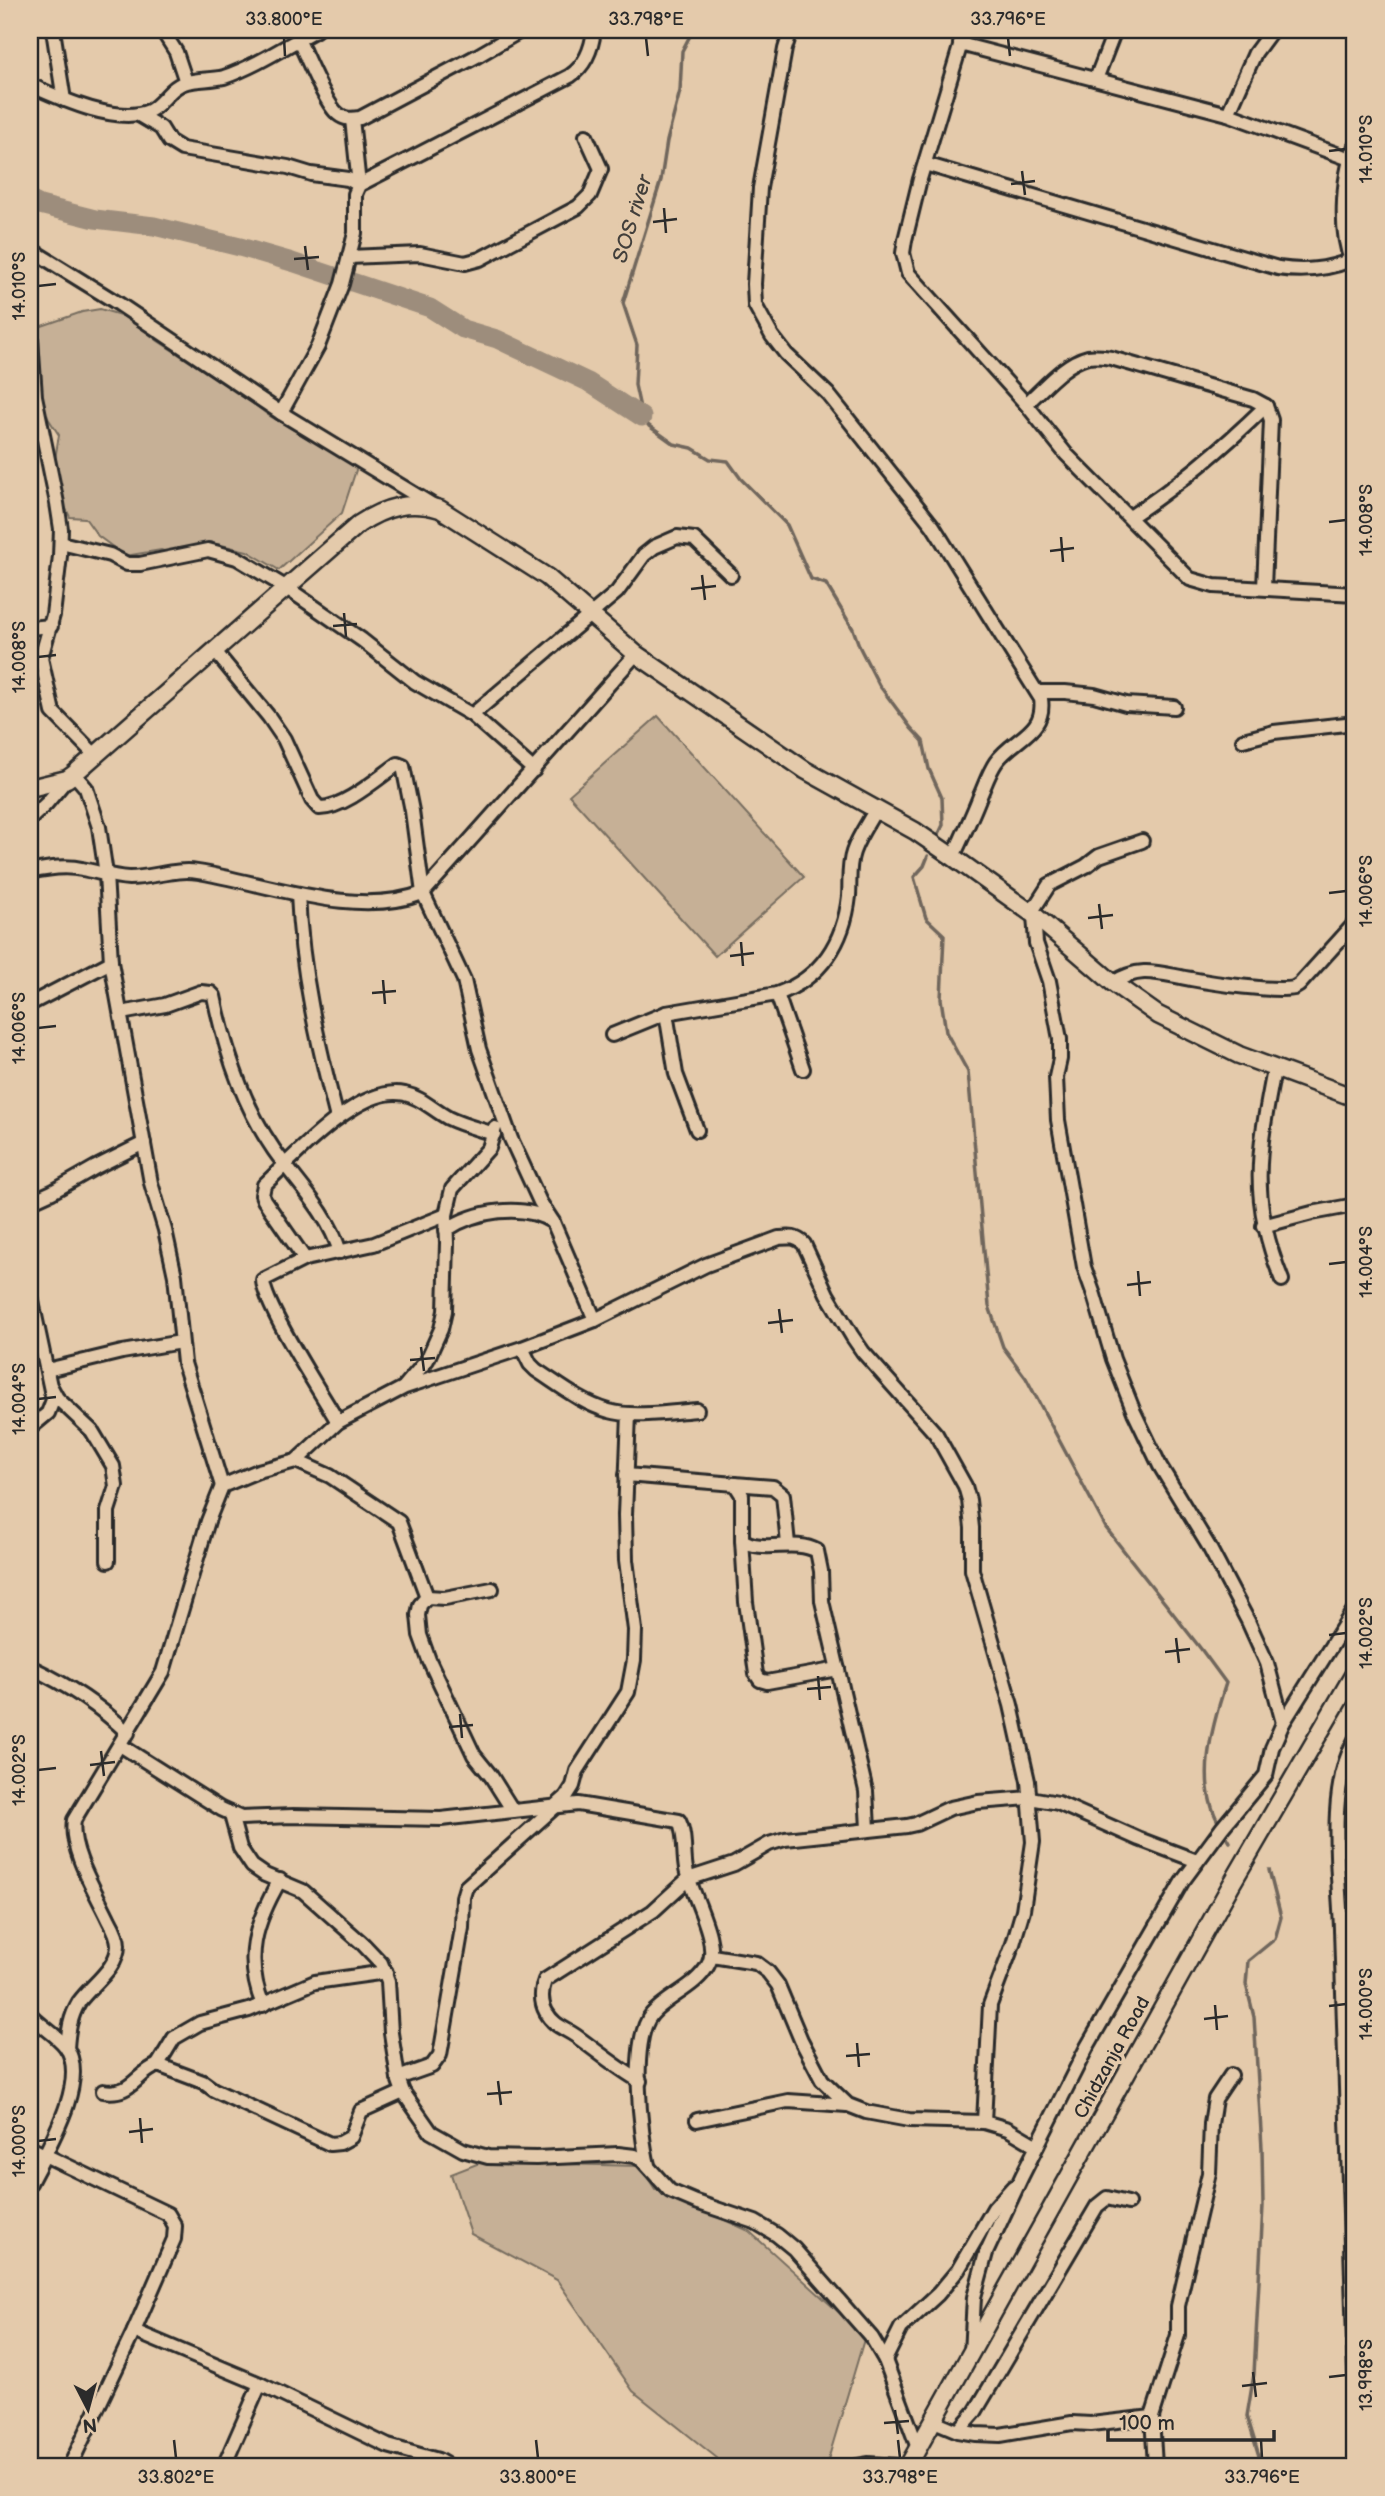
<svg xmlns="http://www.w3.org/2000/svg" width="1385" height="2496" font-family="'Balsamiq Sans',sans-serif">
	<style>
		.green { fill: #c6b096; stroke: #786e60; stroke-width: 2 }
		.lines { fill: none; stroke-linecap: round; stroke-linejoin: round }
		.stream { stroke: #6f665b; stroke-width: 3.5 }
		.river { stroke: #9d8d7b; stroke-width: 19 }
		.minor-casing { stroke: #2b2b2b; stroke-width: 18 }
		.tertiary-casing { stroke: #2b2b2b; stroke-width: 21 }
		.minor { stroke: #e4caab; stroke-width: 12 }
		.tertiary { stroke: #e4caab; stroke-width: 16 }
		.ticks { fill: none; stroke: #2b2b2b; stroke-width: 2.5 }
		.labels { text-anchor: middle; stroke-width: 7; stroke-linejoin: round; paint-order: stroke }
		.street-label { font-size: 19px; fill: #2b2b2b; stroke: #e4caab }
		.water-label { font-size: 21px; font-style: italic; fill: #423f3b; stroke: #e4caab }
		.neatline { fill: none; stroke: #2b2b2b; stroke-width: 2.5 }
		.ticks-label { font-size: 18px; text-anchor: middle; fill: #2b2b2b }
	</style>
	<rect width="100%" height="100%" fill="#e4caab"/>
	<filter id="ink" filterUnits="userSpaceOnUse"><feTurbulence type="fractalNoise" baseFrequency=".0143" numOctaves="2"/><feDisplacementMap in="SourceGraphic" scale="14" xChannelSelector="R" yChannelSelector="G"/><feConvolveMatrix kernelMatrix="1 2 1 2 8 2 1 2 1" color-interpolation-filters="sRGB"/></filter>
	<g filter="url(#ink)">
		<g class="green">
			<path d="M 100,309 L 127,317 L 158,341 L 246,398 L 268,415 L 357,467 L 342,513 L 279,570 L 247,551 L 217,544 L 176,555 L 161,550 L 125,556 L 98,536 L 85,518 L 70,517 C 51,480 52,476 59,435 L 42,409 L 35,366 L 36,328 L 82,312 Z"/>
			<path d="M 658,716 L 804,877 L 715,956 L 569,795 Z"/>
			<path d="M 482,2162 L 640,2166 L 655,2189 L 749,2231 L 865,2336 L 828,2460 L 807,2466 L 720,2466 L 717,2458 L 633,2391 L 557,2280 L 471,2234 L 451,2174 Z"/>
		</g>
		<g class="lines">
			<g class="stream">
				<path d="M 693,30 L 682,51 L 680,91 L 667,141 L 661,180 L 623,303 L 637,345 L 635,385 L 642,417 L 649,426 L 674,444 L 692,448 L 710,459 L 728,461 L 741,479 L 787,525 L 811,579 L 826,584 L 853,629 L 860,648 L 879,685 L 911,728 L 923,741 L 929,769 L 942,798 L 943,825 L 936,840"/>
				<path d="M 928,856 L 924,866 L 914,877 L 926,918 L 944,935 L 941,999 L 946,1032 L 968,1072 L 989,1306 L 1003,1347 L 1026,1378 L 1106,1528 L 1201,1649 L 1226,1683 C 1212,1726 1195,1784 1220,1825"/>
				<path d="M 1224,1832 L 1230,1842"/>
				<path d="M 1262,2466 L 1247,2416 L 1254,2374 L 1263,2206 L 1262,2148 L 1254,2017 L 1246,1984 L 1248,1961 L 1275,1939 L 1281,1917 L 1269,1870"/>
			</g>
			<path class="river" d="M 30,200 L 40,205 L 95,219 L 154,226 L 240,247 L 292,262 L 430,308 L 463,329 L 497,339 L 588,382 L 642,417"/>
			<defs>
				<g id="minor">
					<path d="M 53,30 L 64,100"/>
					<path d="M 162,30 L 176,52 L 186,82"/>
					<path d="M 791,30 L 785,49 L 760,188 L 754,284 L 755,305 L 772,336 L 786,354 L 828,394 L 933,526 L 1041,699 C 1046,733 1013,738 996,762 C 989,772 985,785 980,796 C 972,817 962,837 953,857"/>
					<path d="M 965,30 L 920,179 L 905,240 L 903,253 L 908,273 L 1026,404 L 1066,454 L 1190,579 L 1214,586 L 1355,594"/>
					<path d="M 298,39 C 306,55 326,105 338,114 C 345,120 352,119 360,118 L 477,56 L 522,30"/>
					<path d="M 960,44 L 1228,114 L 1350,159"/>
					<path d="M 1096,79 L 1115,30"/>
					<path d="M 30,85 C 59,98 117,125 149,111 C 163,104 171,85 187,82 C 199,79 212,80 224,77 C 256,66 286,46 316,30"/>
					<path d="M 1228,114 L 1255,53 L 1272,30"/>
					<path d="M 139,115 L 161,128 L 169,141 L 182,149 L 288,167 L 311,174 L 348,179 L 359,185"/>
					<path d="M 352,119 L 359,185"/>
					<path d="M 1355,146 C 1342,177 1338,238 1355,268"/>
					<path d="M 925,164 L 1278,268 C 1304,272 1326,270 1351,260"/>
					<path d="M 30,249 L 119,304 L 281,413 L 434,506"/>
					<path d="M 349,257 L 420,254 L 465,263 L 480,259 L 578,207 L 590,195 L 601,169 L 586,136"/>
					<path d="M 30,324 L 35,396 L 57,503 L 61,529 L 60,556 L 53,615 L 41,658 L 53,712 L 95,755"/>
					<path d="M 1026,404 C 1044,388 1064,363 1088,357 C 1095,356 1104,357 1111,358 L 1253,399 L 1266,406 L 1271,420 L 1264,588"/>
					<path d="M 281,413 L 318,346 L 342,284 L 355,233 L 355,194 L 359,185 L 570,76 C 586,65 592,48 594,30"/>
					<path d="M 1130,517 C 1179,485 1224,447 1266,406"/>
					<path d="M 61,543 L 110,555 L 127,564 L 140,564 L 208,550 L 237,558 L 287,588 L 362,640 L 415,682 L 472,715 L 534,770"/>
					<path d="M 30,628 L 51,626"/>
					<path d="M 214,650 L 269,717 L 284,739 L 312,800 L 319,808 C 343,809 378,778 398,764 L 403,766 L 412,811 L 423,893 L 464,980 L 479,1049 L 511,1139 L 540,1202 L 553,1222 L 595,1320"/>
					<path d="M 1038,692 L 1065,692 L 1094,695 L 1126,704 L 1174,707"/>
					<path d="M 472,715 L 617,592 L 644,555 L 654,547 L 677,537 L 694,539 L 731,575"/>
					<path d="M 1243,740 L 1274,732 L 1355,723"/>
					<path d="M 74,774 L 86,788 L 99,827 L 106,874 L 111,962 L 151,1183 L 165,1230 L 175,1276 L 184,1363 L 222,1486"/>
					<path d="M 30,819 L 46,804 L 67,779"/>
					<path d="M 30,872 C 47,868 65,865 82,869 C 98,872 113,877 129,878 C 152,878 176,868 198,872 C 266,883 355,919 423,893 L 636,654"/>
					<path d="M 298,894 C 301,971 318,1044 337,1118"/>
					<path d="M 1031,913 L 1049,885 L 1086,866 L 1099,856 L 1142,841"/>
					<path d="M 1034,915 L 1036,943 L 1049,981 L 1060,1039 L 1060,1059 L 1056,1077 L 1058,1120 L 1084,1267 L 1094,1295 L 1113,1359 L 1134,1412 L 1160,1466 L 1208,1545 L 1248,1621 L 1267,1663 L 1283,1723"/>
					<path d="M 1113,983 C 1141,964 1160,974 1191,979 C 1212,983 1274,992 1294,988 L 1299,985 L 1355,923"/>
					<path d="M 777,994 L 803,1069"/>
					<path d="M 30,1004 L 111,962"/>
					<path d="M 121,1013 L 165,1005 L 201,992 L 211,993 L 214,996 C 225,1049 242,1104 274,1150 C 297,1183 328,1212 340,1252"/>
					<path d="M 666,1013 L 676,1074 L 697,1130"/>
					<path d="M 612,1035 L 666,1013 L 777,994 C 821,978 844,942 849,896 C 850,881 848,866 853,852 C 858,837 868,823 876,809"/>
					<path d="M 1274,1070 C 1258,1153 1249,1199 1282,1280"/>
					<path d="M 30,1202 L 52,1192 L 96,1167 L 144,1143"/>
					<path d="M 1263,1226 L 1312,1213 L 1355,1205"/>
					<path d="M 446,1230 C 474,1211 523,1202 553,1222"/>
					<path d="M 305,1259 L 264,1200 L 262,1195 L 264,1185 C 294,1157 360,1083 405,1094 C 421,1097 433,1110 448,1118 C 462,1125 479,1129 494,1134"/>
					<path d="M 30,1292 L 53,1400 L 48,1413 L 30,1428"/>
					<path d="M 522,1348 L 530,1364 L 536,1370 C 559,1385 583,1404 609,1411 C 632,1418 672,1412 697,1410"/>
					<path d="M 47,1370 L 122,1352 L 181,1342"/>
					<path d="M 405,1386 L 427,1360 L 441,1329 L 445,1311 L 447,1243 L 446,1215 L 452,1189 L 489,1148 L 495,1128"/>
					<path d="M 51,1387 L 57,1398 L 92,1431 L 113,1466 L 116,1486 L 108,1511 L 108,1561"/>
					<path d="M 338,1422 C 323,1396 263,1304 263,1280 L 305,1259 L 374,1244 L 446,1215"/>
					<path d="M 296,1461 L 330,1476 L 399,1522 L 427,1597"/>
					<path d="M 626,1475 L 735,1484 L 742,1495 L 742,1540 C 763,1554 793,1538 817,1551 L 821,1571 L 822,1601 L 866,1791 L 868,1829"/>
					<path d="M 735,1484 L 773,1487 L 783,1495 L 788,1544"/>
					<path d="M 742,1540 L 746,1602 L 756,1674 L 760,1680 L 767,1682 L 838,1669"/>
					<path d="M 492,1589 L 445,1598 L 427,1597 L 420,1605 L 418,1615 L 420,1635 L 429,1660 L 474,1755 L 491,1776 L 513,1811"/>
					<path d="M 30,1667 C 66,1684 99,1705 128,1733"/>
					<path d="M 120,1745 L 221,1809 L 241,1818 L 293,1816 L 441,1819 L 578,1804 L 679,1821 C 686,1835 683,1854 686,1869 C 691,1894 721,1943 708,1965 C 697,1986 668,1996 652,2014 C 630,2039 640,2132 648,2165"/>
					<path d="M 231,1815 L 240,1848 L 252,1866 L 265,1875 L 303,1891 L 363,1944 L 381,1963 L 388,1981 L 391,2033 L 398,2078 L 403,2092 L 431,2132 L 463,2150 L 488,2157 L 536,2158 L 618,2154 L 635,2156 L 642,2160 L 670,2191 L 696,2202 L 755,2222 L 777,2235 L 794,2249 L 872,2338 L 885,2360 L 918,2448"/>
					<path d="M 1355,1916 C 1347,1916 1344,1921 1341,1929 L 1355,2373"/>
					<path d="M 1341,1929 C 1339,1870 1326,1792 1355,1740"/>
					<path d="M 712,1956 L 756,1963 L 768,1972 L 778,1985 L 801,2040 L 822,2080 L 848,2105 L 866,2112 L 909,2120 L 984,2122 L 1008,2129 L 1037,2146"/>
					<path d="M 263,2005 C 244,1958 255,1923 280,1880"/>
					<path d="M 30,2014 C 40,2026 56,2034 66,2047 C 90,2081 46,2151 30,2183"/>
					<path d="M 67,2049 C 68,2032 70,2017 79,2002 C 91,1985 118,1968 118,1945 C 118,1937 113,1927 109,1920 C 96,1892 69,1850 74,1820 L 163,1672 L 208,1521 L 222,1486 L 258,1471 L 296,1461 L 338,1422 L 405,1387 L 522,1348 L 595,1320 L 706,1265 L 779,1238 C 790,1237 796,1236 804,1244 L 827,1294 L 852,1336 L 863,1352 L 936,1434 L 965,1486 L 969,1500 L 972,1528 L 972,1570 L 1011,1705 L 1028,1781 L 1033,1842 L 1023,1910 L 1013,1944 L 990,2005 L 984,2122"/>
					<path d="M 157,2066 L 174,2038 L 200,2023 L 249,2010 L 315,1982 L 386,1972"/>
					<path d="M 398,2078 L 432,2066 L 440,2055 L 462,1928 L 463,1897 L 466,1887 L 566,1797 L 573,1786 L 577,1771 L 628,1692 L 634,1660 L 635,1630 L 626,1560 L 625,1515 L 629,1414"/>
					<path d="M 640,2081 C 617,2068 597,2051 576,2036 C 563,2027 555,2027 546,2012 C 540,2001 541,1991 545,1980 L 653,1911 L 688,1879 L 734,1864 L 769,1844 L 785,1839 L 907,1826 L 916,1824 L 950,1808 L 978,1802 L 1030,1798 L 1058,1803 L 1139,1839 L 1197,1861"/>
					<path d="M 103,2091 C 132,2096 135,2074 158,2065 L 203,2082 L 214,2090 L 330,2144 L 340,2143 L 351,2137 L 361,2111 L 403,2092"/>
					<path d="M 697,2120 L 788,2101 L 847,2105"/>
					<path d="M 30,2148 L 168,2214 L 175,2226 L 174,2239 L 134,2331 L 70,2466"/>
					<path d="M 134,2331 L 260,2384 L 388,2446 L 438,2460 L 448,2466"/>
					<path d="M 971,2354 L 974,2297 L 986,2253 L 1022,2176 L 1087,2047 L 1182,1882 L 1222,1828 L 1266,1775 L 1272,1748 L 1283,1723 L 1355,1608"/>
					<path d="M 885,2360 L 901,2328 L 938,2294 L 958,2270 L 994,2208 L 1013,2187"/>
					<path d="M 934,2421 L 958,2431 L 976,2434 L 1000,2435 L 1072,2423 L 1091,2424 L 1152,2417"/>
					<path d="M 958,2431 L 975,2412 L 1097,2206 L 1107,2198 L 1128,2203"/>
					<path d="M 224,2466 L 260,2384"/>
					<path d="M 857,2466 L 868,2464 L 897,2466"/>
					<path d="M 1155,2466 L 1152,2417 L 1178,2335 L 1178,2306 L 1209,2173 L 1211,2124 L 1215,2099 L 1231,2075"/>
				</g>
				<g id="tertiary">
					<path d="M 30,788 L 67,779 L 74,774 L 359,524 C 385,507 409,500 440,509 L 547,577 L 636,654 L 805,770 L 915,831 L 953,857 L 1034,915 L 1113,983 L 1158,1015 L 1239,1055 L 1355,1098"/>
					<path d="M 908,2466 L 1231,1885 L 1355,1672"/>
				</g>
			</defs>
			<use href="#minor" class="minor-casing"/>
			<use href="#tertiary" class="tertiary-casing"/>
			<use href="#minor" class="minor"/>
			<use href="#tertiary" class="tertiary"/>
		</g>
	</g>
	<path class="ticks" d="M 284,38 L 285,56M 646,38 L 648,56M 1008,38 L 1010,56M 1329,151 L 1346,149M 1022,171 L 1025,195M 1011,184 L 1035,181M 664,208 L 666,233M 653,222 L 677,219M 305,246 L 308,270M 294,259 L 319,257M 38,286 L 56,284M 1329,522 L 1346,520M 1061,537 L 1063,562M 1050,551 L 1074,548M 702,575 L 705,600M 691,589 L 716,586M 344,613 L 346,637M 333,626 L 357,624M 38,657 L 56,655M 1329,893 L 1346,891M 1099,904 L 1102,929M 1088,918 L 1113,915M 741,942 L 743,966M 730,956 L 754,953M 383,980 L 385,1004M 372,993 L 396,991M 38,1028 L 56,1026M 1329,1264 L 1346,1262M 1138,1271 L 1140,1296M 1127,1285 L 1151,1282M 779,1309 L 782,1333M 768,1323 L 793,1320M 421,1347 L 424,1371M 410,1360 L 435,1358M 38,1399 L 56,1397M 1329,1635 L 1346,1633M 1176,1638 L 1179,1663M 1165,1652 L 1190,1649M 818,1676 L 820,1700M 807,1689 L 831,1687M 460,1714 L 462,1738M 449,1727 L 473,1725M 101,1751 L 104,1776M 90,1765 L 115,1762M 38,1770 L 56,1768M 1215,2005 L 1217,2030M 1329,2006 L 1346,2004M 1204,2019 L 1228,2016M 857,2043 L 859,2067M 846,2056 L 870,2054M 498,2081 L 501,2105M 487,2094 L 512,2092M 140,2118 L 142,2143M 129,2132 L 153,2129M 38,2141 L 56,2139M 1253,2372 L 1256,2397M 1329,2377 L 1346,2375M 1242,2386 L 1267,2383M 895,2410 L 898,2434M 884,2423 L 909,2421M 174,2440 L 176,2458M 536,2440 L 538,2458M 898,2440 L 900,2458M 1261,2440 L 1262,2458"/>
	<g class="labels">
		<g class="street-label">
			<text transform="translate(1111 2057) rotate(-61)" y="7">Chidzanja Road</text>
		</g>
		<g class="water-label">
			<text transform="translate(632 219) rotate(-73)" y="7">SOS river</text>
		</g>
	</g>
	<rect width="1385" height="2496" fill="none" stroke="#e4caab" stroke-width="77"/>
	<g transform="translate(88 2409) rotate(174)" stroke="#e4caab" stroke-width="5" paint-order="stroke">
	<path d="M0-5L12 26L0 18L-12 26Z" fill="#2b2b2b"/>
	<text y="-10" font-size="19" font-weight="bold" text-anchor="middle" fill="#2b2b2b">N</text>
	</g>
	<path d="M1108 2430v10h166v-10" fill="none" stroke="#2b2b2b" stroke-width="3.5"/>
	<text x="1119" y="2430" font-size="21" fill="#2b2b2b" stroke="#e4caab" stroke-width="5" paint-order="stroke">100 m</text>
	<rect x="38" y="38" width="1308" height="2420" class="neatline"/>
	<g class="ticks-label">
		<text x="284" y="25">33.800°E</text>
		<text x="646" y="25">33.798°E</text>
		<text x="1008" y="25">33.796°E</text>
		<text transform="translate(1366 149) rotate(-90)" y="6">14.010°S</text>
		<text transform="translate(19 286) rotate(-90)" y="6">14.010°S</text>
		<text transform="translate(1366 520) rotate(-90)" y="6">14.008°S</text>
		<text transform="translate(19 657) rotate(-90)" y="6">14.008°S</text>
		<text transform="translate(1366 891) rotate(-90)" y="6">14.006°S</text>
		<text transform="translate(19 1028) rotate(-90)" y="6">14.006°S</text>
		<text transform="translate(1366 1262) rotate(-90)" y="6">14.004°S</text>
		<text transform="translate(19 1399) rotate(-90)" y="6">14.004°S</text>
		<text transform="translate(1366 1633) rotate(-90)" y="6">14.002°S</text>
		<text transform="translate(19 1770) rotate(-90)" y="6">14.002°S</text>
		<text transform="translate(1366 2004) rotate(-90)" y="6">14.000°S</text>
		<text transform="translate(19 2141) rotate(-90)" y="6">14.000°S</text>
		<text transform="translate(1366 2375) rotate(-90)" y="6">13.998°S</text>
		<text x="176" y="2483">33.802°E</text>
		<text x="538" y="2483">33.800°E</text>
		<text x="900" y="2483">33.798°E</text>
		<text x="1262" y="2483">33.796°E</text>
	</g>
</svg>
